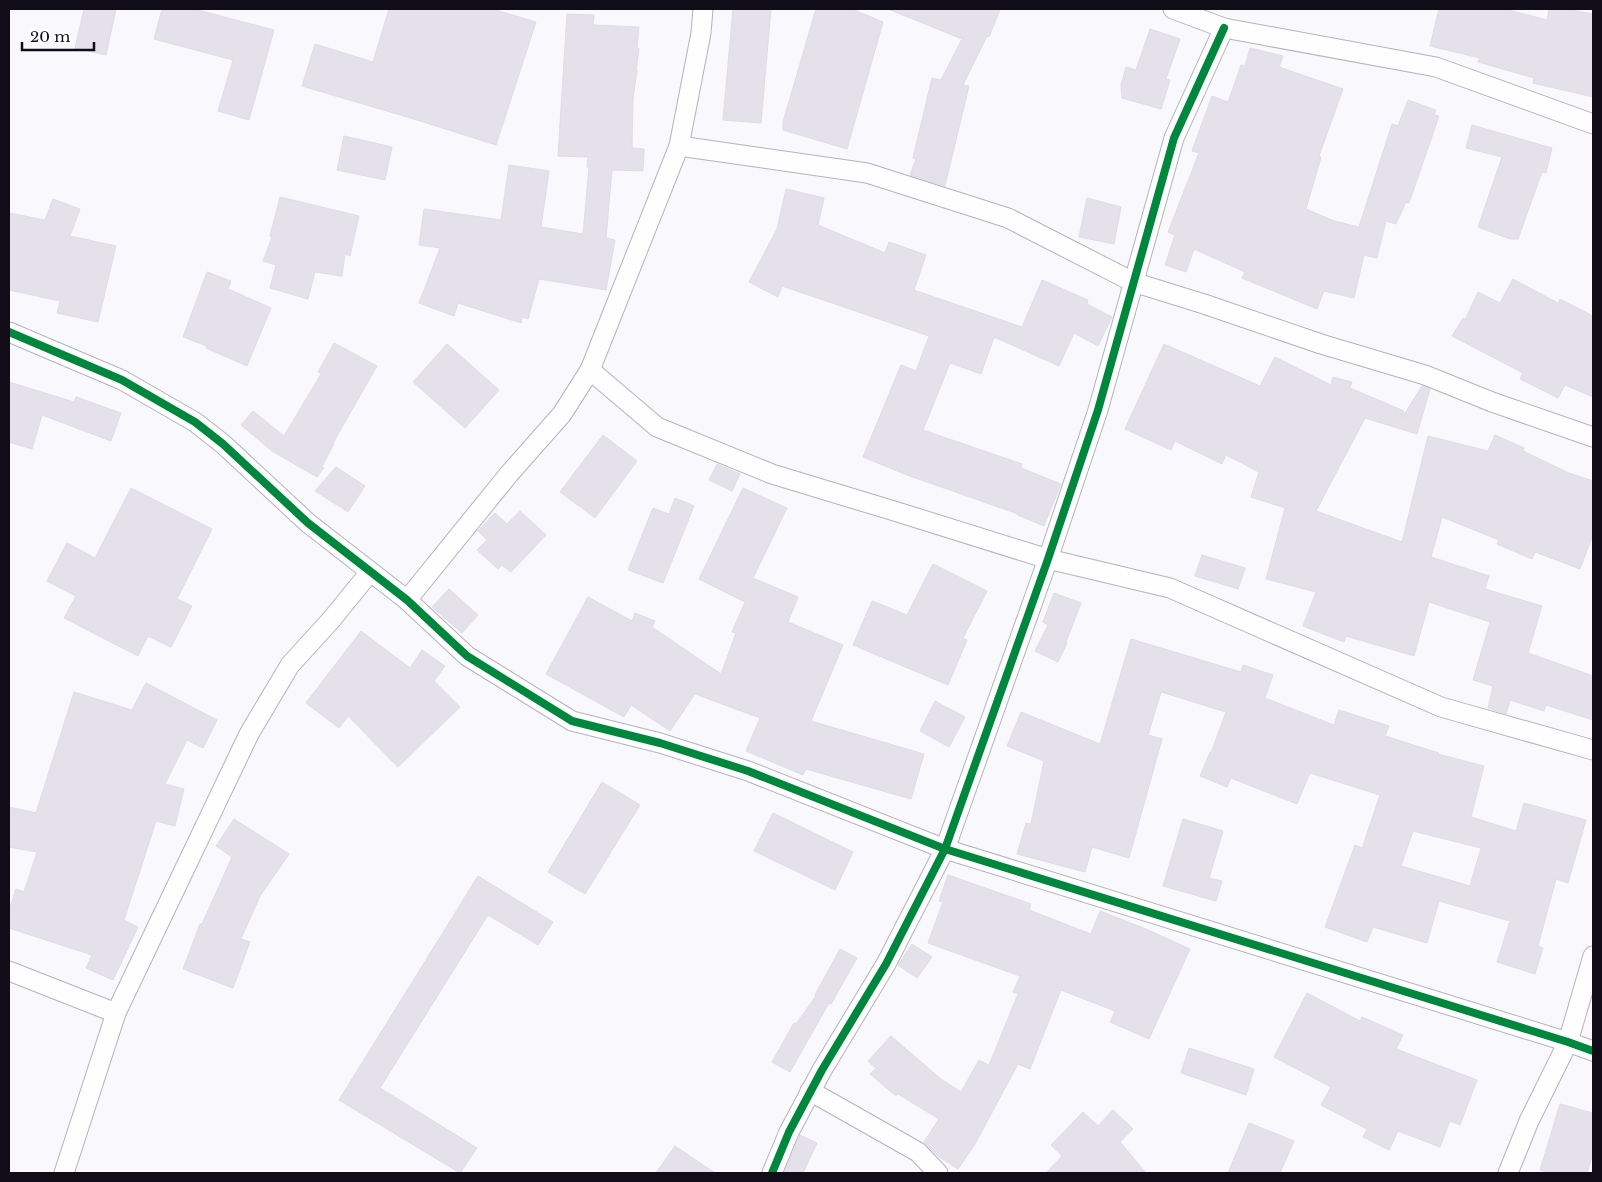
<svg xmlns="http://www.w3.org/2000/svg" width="1602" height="1182" font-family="'Libre Baskerville',serif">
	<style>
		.building { fill: #e4e1ea; stroke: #dedce5; fill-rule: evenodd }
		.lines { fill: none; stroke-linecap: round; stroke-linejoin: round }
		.minor-casing { stroke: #b4b3ba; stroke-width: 21 }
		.minor { stroke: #fefeff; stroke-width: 19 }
		.cycleway-casing { stroke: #fff; stroke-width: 11 }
		.cycleway { stroke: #00873e; stroke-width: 8 }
	</style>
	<rect width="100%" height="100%" fill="#f9f8fd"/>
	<g class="building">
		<path d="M 84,9 L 116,9 L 106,55 L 75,48 Z"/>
		<path d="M 162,9 L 194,9 L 274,30 L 249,120 L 218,111 L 233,60 L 154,39 Z"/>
		<path d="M 389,9 L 492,9 L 536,22 L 496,145 L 417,120 L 302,86 L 315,44 L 373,62 Z"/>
		<path d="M 733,9 L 771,9 L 761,123 L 723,120 Z"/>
		<path d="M 816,9 L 852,9 L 883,22 L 847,149 L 783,130 L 783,122 Z"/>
		<path d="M 888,9 L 1000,9 L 989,37 L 987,36 L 963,85 L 969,86 L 945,186 L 910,175 L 916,159 L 913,158 L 932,78 L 941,80 L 962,39 Z"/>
		<path d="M 1439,9 L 1505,9 L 1547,20 L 1549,9 L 1567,9 L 1593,14 L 1593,97 L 1533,83 L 1534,78 L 1478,62 L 1480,58 L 1430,46 Z"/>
		<path d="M 567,14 L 594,15 L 593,25 L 639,27 L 637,48 L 639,49 L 636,70 L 637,70 L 633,99 L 632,148 L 644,149 L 643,171 L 612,170 L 606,238 L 615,240 L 606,290 L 539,279 L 528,319 L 522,317 L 521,323 L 458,303 L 454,316 L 419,303 L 440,248 L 419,245 L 424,209 L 501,220 L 509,165 L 549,171 L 541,227 L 583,234 L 589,167 L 587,167 L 588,157 L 558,156 Z"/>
		<path d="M 1150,29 L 1180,39 L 1166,79 L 1170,80 L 1161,109 L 1122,98 L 1121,85 L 1126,67 L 1136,70 Z"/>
		<path d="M 1250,48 L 1283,56 L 1279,67 L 1343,89 L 1319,156 L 1321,157 L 1306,209 L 1334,221 L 1359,227 L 1392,124 L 1398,126 L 1408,100 L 1436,110 L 1434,115 L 1439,116 L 1409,203 L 1406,202 L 1396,224 L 1386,221 L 1377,258 L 1364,255 L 1354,298 L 1324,291 L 1317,309 L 1242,278 L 1245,272 L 1194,249 L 1186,272 L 1165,265 L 1175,235 L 1168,232 L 1199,153 L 1192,151 L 1212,96 L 1228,102 L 1241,65 L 1245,66 Z"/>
		<path d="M 1472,125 L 1552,148 L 1546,173 L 1542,172 L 1518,239 L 1510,239 L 1478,227 L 1502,157 L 1466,148 Z"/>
		<path d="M 344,136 L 392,147 L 385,180 L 337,170 Z"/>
		<path d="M 786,189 L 824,198 L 818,225 L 885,253 L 889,242 L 926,255 L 914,290 L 1022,327 L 1042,280 L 1088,300 L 1087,304 L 1112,317 L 1098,346 L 1074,333 L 1059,366 L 994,337 L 981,374 L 950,363 L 923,430 L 1022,464 L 1021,468 L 1061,484 L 1044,526 L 1018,515 L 1018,514 L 907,475 L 863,457 L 901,365 L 916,371 L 929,336 L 782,286 L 778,297 L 749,282 L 777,229 Z"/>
		<path d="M 280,197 L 359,216 L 350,256 L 345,254 L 342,276 L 315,272 L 308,299 L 270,288 L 276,265 L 263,261 L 272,237 L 270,236 Z"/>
		<path d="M 1087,198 L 1121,207 L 1114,244 L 1079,237 Z"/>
		<path d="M 53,199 L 80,209 L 70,236 L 116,246 L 98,322 L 57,313 L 60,301 L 9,290 L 9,213 L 45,220 Z"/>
		<path d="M 207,272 L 231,281 L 228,289 L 271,308 L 247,366 L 206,348 L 207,346 L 183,337 Z"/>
		<path d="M 1513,279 L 1558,303 L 1560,299 L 1593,316 L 1593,397 L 1565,385 L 1558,398 L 1520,379 L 1523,373 L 1452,336 L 1463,318 L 1465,320 L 1478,292 L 1500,303 Z"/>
		<path d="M 334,343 L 377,366 L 333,443 L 334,444 L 322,466 L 324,468 L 317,477 L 272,451 L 241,425 L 253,411 L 284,436 L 321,374 L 318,372 Z"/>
		<path d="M 447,344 L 499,390 L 465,428 L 413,382 Z"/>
		<path d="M 1164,344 L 1260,386 L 1275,357 L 1331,385 L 1333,377 L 1352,382 L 1350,388 L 1404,411 L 1402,418 L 1422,386 L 1430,389 L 1417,434 L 1365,418 L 1316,511 L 1402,542 L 1428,436 L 1488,451 L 1495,435 L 1524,448 L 1523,451 L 1569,473 L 1593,481 L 1593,534 L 1580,569 L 1535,552 L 1532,559 L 1497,544 L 1499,540 L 1442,517 L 1431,557 L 1489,576 L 1485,589 L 1542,606 L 1528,653 L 1593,676 L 1593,720 L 1546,705 L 1544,711 L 1510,700 L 1506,714 L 1488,708 L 1493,686 L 1473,680 L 1490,622 L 1429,602 L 1414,656 L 1346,636 L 1344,642 L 1303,626 L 1316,592 L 1266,579 L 1285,508 L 1251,497 L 1259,472 L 1226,455 L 1222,464 L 1175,441 L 1171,450 L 1125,429 Z"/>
		<path d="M 9,382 L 74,402 L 76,397 L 121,413 L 111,441 L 42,415 L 32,449 L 9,442 Z"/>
		<path d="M 603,435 L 637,461 L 595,518 L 560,492 Z"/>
		<path d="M 717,464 L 740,474 L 732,491 L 709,480 Z"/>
		<path d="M 336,467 L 365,486 L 348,512 L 315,491 Z"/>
		<path d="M 131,488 L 212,529 L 177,599 L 192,606 L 171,647 L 148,636 L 138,656 L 64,618 L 76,596 L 47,581 L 67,543 L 95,558 Z"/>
		<path d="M 743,488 L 787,508 L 753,578 L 798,597 L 788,622 L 843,645 L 811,721 L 924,754 L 911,799 L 806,769 L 803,775 L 746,751 L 760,718 L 695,694 L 670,731 L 631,705 L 624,717 L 546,674 L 588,597 L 632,621 L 635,613 L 655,621 L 652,627 L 721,674 L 736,633 L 732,632 L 745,602 L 699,579 Z"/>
		<path d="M 675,498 L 694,506 L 663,583 L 628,570 L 653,508 L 669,514 Z"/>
		<path d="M 520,511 L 546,535 L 511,572 L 502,565 L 498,569 L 477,550 L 487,540 L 478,531 L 495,513 L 507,524 Z"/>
		<path d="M 1202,555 L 1245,568 L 1238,589 L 1195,576 Z"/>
		<path d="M 933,564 L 987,591 L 963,638 L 967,640 L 948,685 L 853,645 L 872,601 L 907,615 Z"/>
		<path d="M 449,589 L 478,615 L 462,633 L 432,607 Z"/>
		<path d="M 1054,593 L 1081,603 L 1066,642 L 1067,643 L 1058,662 L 1035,651 L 1048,625 L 1043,622 Z"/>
		<path d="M 361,631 L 410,668 L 422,650 L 445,666 L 434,681 L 460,707 L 398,767 L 348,716 L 339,728 L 306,703 Z"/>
		<path d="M 1131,639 L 1241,672 L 1243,665 L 1273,675 L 1265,698 L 1334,725 L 1339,710 L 1389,726 L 1385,736 L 1439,753 L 1438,754 L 1484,766 L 1471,817 L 1516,831 L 1524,803 L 1586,820 L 1568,883 L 1556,879 L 1538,946 L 1543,948 L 1535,974 L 1497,962 L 1510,921 L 1439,901 L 1427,943 L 1373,927 L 1367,942 L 1325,927 L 1355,845 L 1362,848 L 1380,795 L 1310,773 L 1297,804 L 1231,778 L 1227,787 L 1200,776 L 1210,752 L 1211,753 L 1226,712 L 1161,692 L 1148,735 L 1162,739 L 1129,858 L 1092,847 L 1085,872 L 1017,854 L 1026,823 L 1031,824 L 1044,761 L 1007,746 L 1021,712 L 1100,744 ZM 1413,831 L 1481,848 L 1470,886 L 1401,866 Z"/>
		<path d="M 146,683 L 217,720 L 203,748 L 187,740 L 165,784 L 184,789 L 175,826 L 156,821 L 124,920 L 138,927 L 113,980 L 86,968 L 92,955 L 9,928 L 9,911 L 16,889 L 24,892 L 37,852 L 9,847 L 9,807 L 36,813 L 74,692 L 132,710 Z"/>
		<path d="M 935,701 L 965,717 L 949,747 L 920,731 Z"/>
		<path d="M 602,782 L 640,805 L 585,894 L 548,872 Z"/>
		<path d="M 773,813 L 853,852 L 835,890 L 754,851 Z"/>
		<path d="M 234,819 L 289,854 L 260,896 L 241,939 L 250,942 L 233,988 L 183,969 L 200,924 L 202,924 L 232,857 L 216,846 Z"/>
		<path d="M 1183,819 L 1223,831 L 1209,878 L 1222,881 L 1216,901 L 1163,886 Z"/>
		<path d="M 948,875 L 1031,904 L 1029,910 L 1091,934 L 1100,911 L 1146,929 L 1190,949 L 1149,1039 L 1110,1022 L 1115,1011 L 1061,990 L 1030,1069 L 1018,1064 L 975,1144 L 958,1169 L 939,1157 L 924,1142 L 939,1119 L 898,1094 L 896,1096 L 870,1074 L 876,1068 L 868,1061 L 891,1036 L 941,1079 L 961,1092 L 979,1060 L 989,1065 L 1018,994 L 1013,992 L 1020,976 L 928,943 L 943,902 L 939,901 Z"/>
		<path d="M 478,876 L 553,922 L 538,945 L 488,915 L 380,1088 L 477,1148 L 460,1173 L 339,1100 Z"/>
		<path d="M 912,944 L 932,957 L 917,978 L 898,965 Z"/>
		<path d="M 840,949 L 857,958 L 831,1004 L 829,1003 L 790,1072 L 772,1062 L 794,1023 L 796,1024 L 816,996 L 815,995 Z"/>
		<path d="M 1307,993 L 1360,1021 L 1362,1017 L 1403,1035 L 1396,1049 L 1477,1080 L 1460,1125 L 1450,1121 L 1440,1147 L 1398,1131 L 1389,1150 L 1363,1137 L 1367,1129 L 1321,1105 L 1331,1087 L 1274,1057 Z"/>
		<path d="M 1189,1048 L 1254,1069 L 1246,1095 L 1181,1073 Z"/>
		<path d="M 1560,1104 L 1593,1113 L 1593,1153 L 1587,1173 L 1552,1173 L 1540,1170 Z"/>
		<path d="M 1113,1110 L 1133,1129 L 1120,1142 L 1146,1173 L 1046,1173 L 1062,1156 L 1051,1145 L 1083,1112 L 1098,1126 Z"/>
		<path d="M 1249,1123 L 1294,1141 L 1280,1173 L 1228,1173 Z"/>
		<path d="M 800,1135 L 817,1143 L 803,1173 L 784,1173 Z"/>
		<path d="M 675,1146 L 715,1173 L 656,1173 Z"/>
	</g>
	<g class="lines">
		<defs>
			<g id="minor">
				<path d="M 1173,9 L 1224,28 L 1436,67 L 1593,124"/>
				<path d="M 679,146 L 867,173 L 1008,218 L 1133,282 L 1204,304 L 1321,344 L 1425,375 L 1492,402 L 1593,437"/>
				<path d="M 9,332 L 122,380 L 195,422 L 223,444 L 308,523 L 407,600 L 467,656 L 572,721 L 660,743 L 748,771 L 945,849 L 1568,1042 L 1593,1051"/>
				<path d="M 590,370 L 657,427 L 772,474 L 891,510 L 1048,559 L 1170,588 L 1441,707 L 1593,750"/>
				<path d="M 407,600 L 509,474 L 562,414 L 590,370 L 679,146 L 701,33 L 703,9"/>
				<path d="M 9,971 L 116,1013"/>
				<path d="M 810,1091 L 918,1152 L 938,1173"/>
				<path d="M 64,1173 L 116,1013 L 249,734 L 290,665 L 331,620 L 370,572"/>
				<path d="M 772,1173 L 789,1132 L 822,1070 L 886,964 L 945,849 L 1048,559 L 1098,410 L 1174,138 L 1224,28"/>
				<path d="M 1508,1173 L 1529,1121 L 1568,1042 L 1593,956"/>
			</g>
		</defs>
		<use href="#minor" class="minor-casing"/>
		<use href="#minor" class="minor"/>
		<defs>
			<g id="cycleway">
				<path d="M 9,332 L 122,380 L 195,422 L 223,444 L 308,523 L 407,600 L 467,656 L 572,721 L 660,743 L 748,771 L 945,849 L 1568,1042 L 1593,1051"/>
				<path d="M 772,1173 L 789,1132 L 822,1070 L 886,964 L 945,849 L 1048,559 L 1098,410 L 1174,138 L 1224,28"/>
			</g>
		</defs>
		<use href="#cycleway" class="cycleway-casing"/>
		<use href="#cycleway" class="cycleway"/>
	</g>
	<rect width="1602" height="1182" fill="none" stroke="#100d18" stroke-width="20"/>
	<path d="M22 42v8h72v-8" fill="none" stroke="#100d18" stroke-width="2.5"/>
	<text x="30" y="42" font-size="15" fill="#100d18" stroke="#ffffff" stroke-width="4" paint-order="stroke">20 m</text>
</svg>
